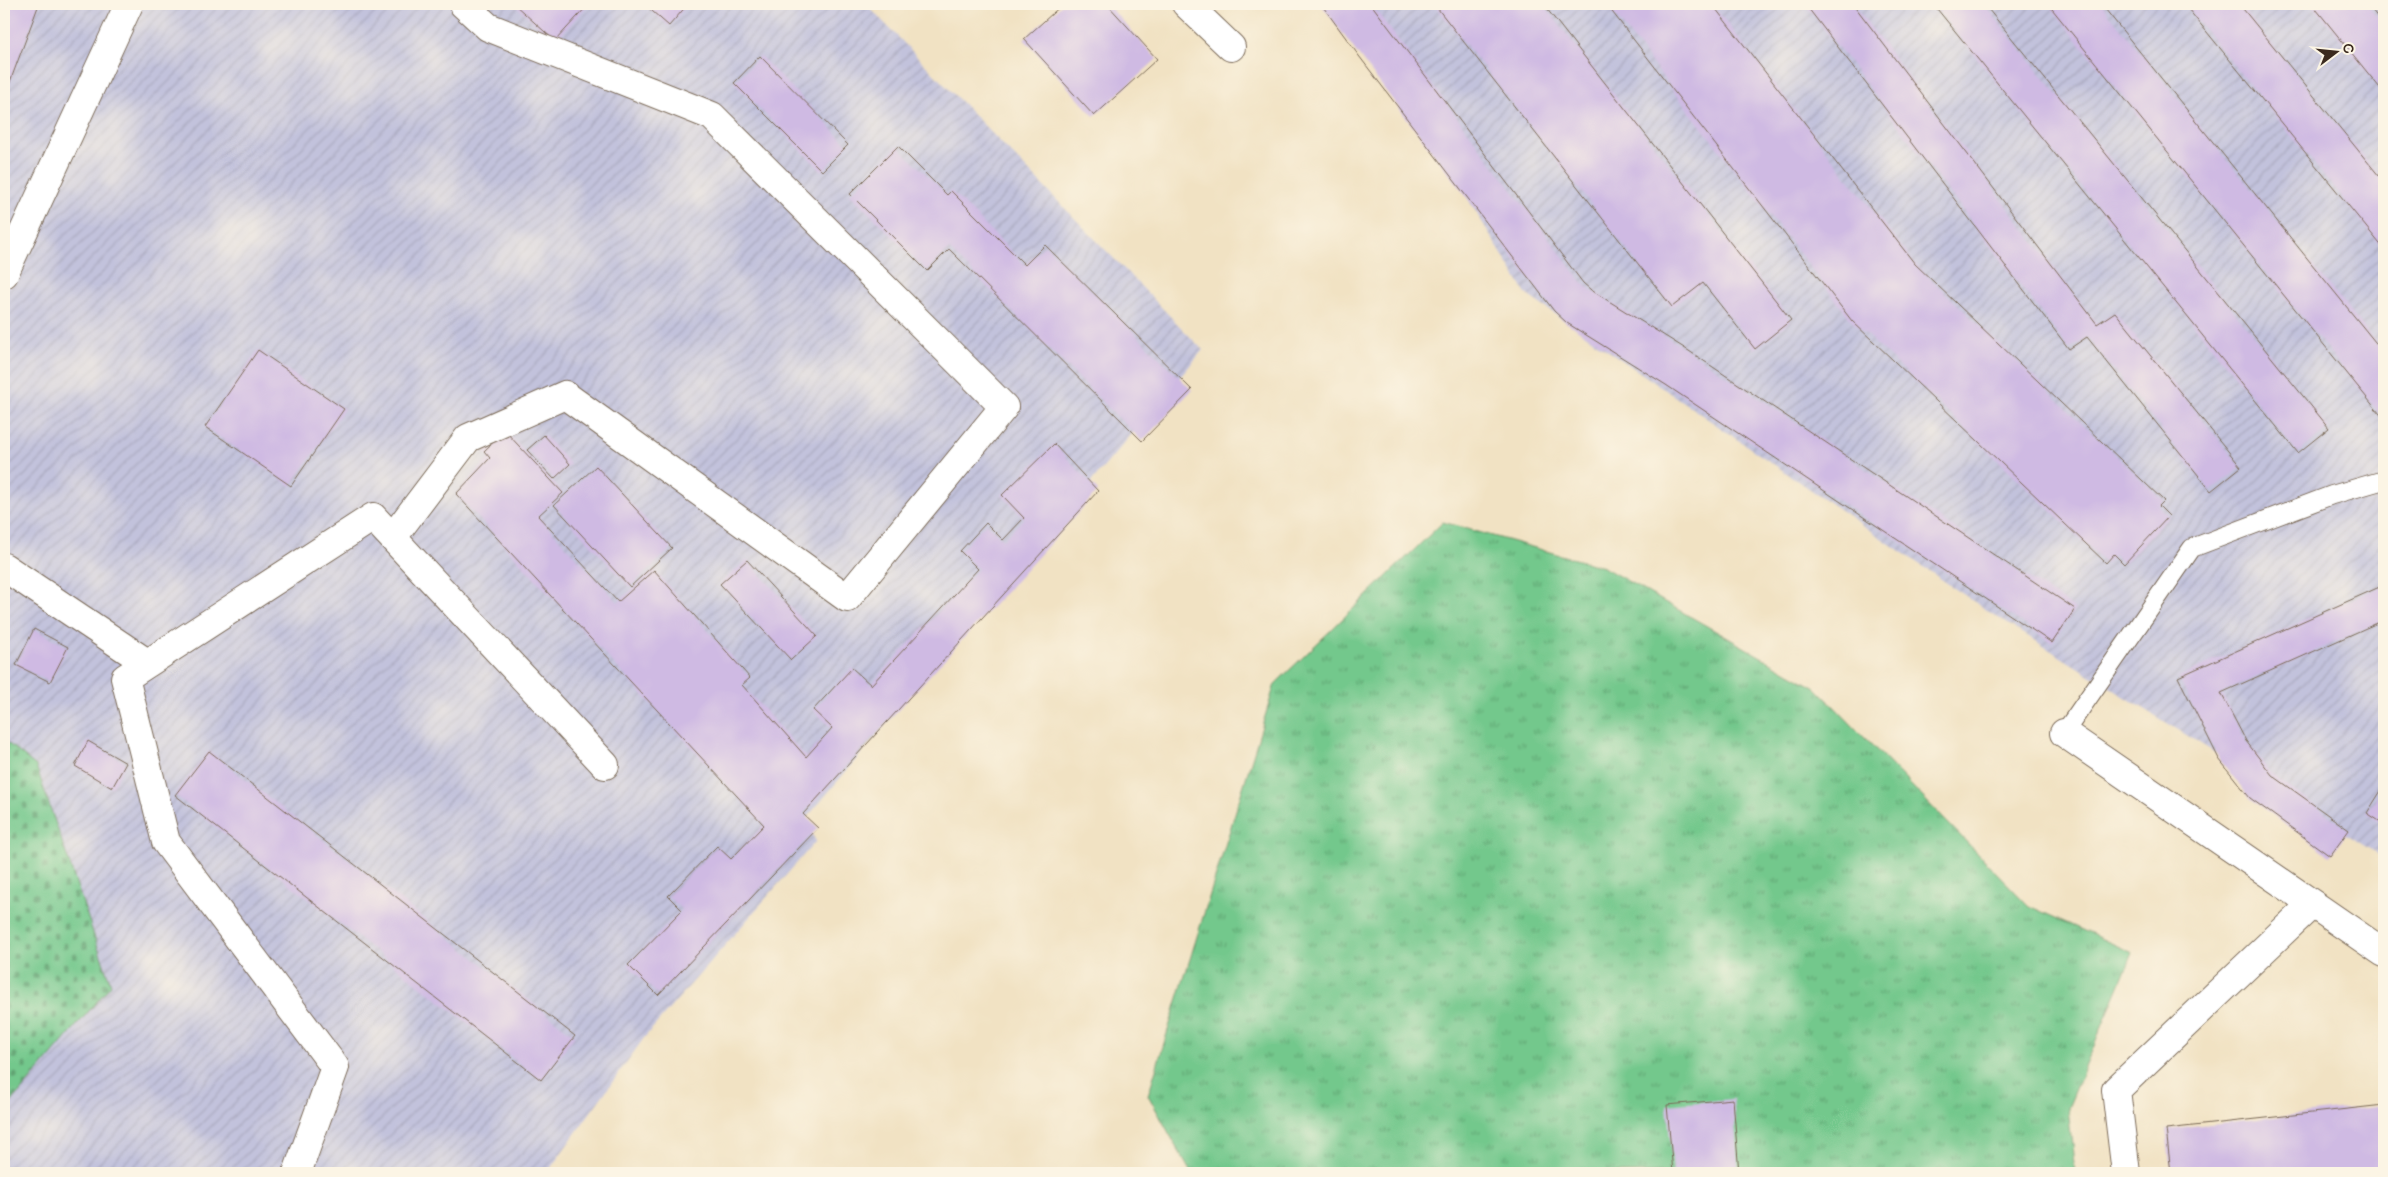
<svg xmlns="http://www.w3.org/2000/svg" width="2388" height="1177" font-family="'Balsamiq Sans',sans-serif">
	<style>
		.industrial { fill: url(#industrial-furrows) }
		.grass { fill: url(#grass-tufts); stroke: #577955 }
		.cemetery { fill: url(#cemetery-stones); stroke: #577955 }
		.building { fill: #cfbae3 }
		.lines { fill: none; stroke-linecap: round; stroke-linejoin: round }
		.service-casing { stroke: #7b6a58; stroke-width: 20 }
		.minor-casing { stroke: #7b6a58; stroke-width: 30 }
		.service { stroke: #fff; stroke-width: 18 }
		.minor { stroke: #fff; stroke-width: 28 }
	</style>
	<defs>
		<pattern id="industrial-furrows" width="10" height="10" patternUnits="userSpaceOnUse" patternTransform="scale(1.25)"><rect width="10" height="10" fill="#c2c2dc"/><path d="M-1 1l2-2M0 10L10 0M9 11l2-2" fill="none" stroke="#a8a7bc"/></pattern>
		<pattern id="grass-tufts" width="24" height="20" patternUnits="userSpaceOnUse" patternTransform="scale(1.25)"><rect width="24" height="20" fill="#73c88c"/><path d="M3 7l-1-3M5 7V3M7 7l1-3M15 17l-1-3M17 17v-4M19 17l1-3" fill="none" stroke="#60a372"/></pattern>
		<pattern id="cemetery-stones" width="16" height="16" patternUnits="userSpaceOnUse" patternTransform="scale(1.25)"><rect width="16" height="16" fill="#73c88c"/><path d="M2 7V4a2 2 0 0 1 4 0v3zM10 15v-3a2 2 0 0 1 4 0v3z" fill="#60a372"/></pattern>
	</defs>
	<rect width="100%" height="100%" fill="#fcf5e5"/>
	<filter id="ink" filterUnits="userSpaceOnUse"><feTurbulence type="fractalNoise" baseFrequency=".02" numOctaves="2"/><feDisplacementMap in="SourceGraphic" scale="10" xChannelSelector="R" yChannelSelector="G"/><feConvolveMatrix kernelMatrix="1 2 1 2 8 2 1 2 1" color-interpolation-filters="sRGB"/></filter>
	<filter id="wash" filterUnits="userSpaceOnUse"><feTurbulence type="fractalNoise" baseFrequency=".0096" numOctaves="4" result="noise"/><feDisplacementMap in="SourceGraphic" scale="20" xChannelSelector="R" yChannelSelector="G"/><feGaussianBlur stdDeviation="1.12" result="paint"/><feColorMatrix in="noise" values="0 0 0 0 0 0 0 0 0 0 0 0 0 0 0 0 0 1.4 0 .05"/><feComposite in="paint" operator="in"/></filter>
	<g filter="url(#wash)">
		<rect width="100%" height="100%" fill="#f1e2c3"/>
		<g class="industrial">
			<path d="M 4,4 L 866,4 L 1203,350 L 804,821 L 816,841 L 644,1038 L 547,1173 L 4,1173 L 4,1111 L 111,985 L 36,766 L 4,740 Z"/>
			<path d="M 1348,4 L 2384,4 L 2384,858 L 1992,614 L 1527,295 Z"/>
		</g>
		<path class="grass" d="M 1443,522 L 1603,567 L 1816,688 L 2029,906 L 2133,953 L 2068,1108 L 2075,1173 L 1191,1173 L 1148,1095 L 1275,684 Z"/>
		<path class="cemetery" d="M 4,740 L 36,766 L 111,985 L 4,1111 Z"/>
		<g id="blocks">
			<g class="building">
				<path d="M 4,4 L 39,4 L 4,98 Z"/>
				<path d="M 514,4 L 589,4 L 555,41 Z"/>
				<path d="M 644,4 L 688,4 L 669,26 Z"/>
				<path d="M 1063,4 L 1107,4 L 1157,59 L 1094,116 L 1024,39 Z"/>
				<path d="M 1321,4 L 1371,4 L 1583,283 L 1591,290 L 1689,351 L 2075,609 L 2052,643 L 1666,385 L 1567,323 L 1554,311 L 1359,56 Z"/>
				<path d="M 1434,4 L 1543,4 L 1791,320 L 1755,349 L 1703,283 L 1672,307 Z"/>
				<path d="M 1606,4 L 1712,4 L 1915,264 L 2164,501 L 2159,506 L 2169,516 L 2124,564 L 2114,554 L 2106,563 L 1852,321 Z"/>
				<path d="M 1805,4 L 1853,4 L 2097,324 L 2115,312 L 2241,467 L 2211,491 L 2087,337 L 2069,349 Z"/>
				<path d="M 1933,4 L 1984,4 L 2329,428 L 2298,453 Z"/>
				<path d="M 2048,4 L 2101,4 L 2384,353 L 2384,419 Z"/>
				<path d="M 2184,4 L 2239,4 L 2384,182 L 2384,249 Z"/>
				<path d="M 2312,4 L 2367,4 L 2384,25 L 2384,93 Z"/>
				<path d="M 760,56 L 848,145 L 822,171 L 734,83 Z"/>
				<path d="M 898,146 L 947,195 L 951,191 L 1025,265 L 1045,245 L 1192,390 L 1142,441 L 949,249 L 927,271 L 850,194 Z"/>
				<path d="M 258,350 L 344,409 L 291,486 L 205,427 Z"/>
				<path d="M 505,431 L 563,493 L 538,516 L 618,602 L 654,570 L 750,678 L 742,685 L 806,757 L 832,728 L 813,710 L 852,668 L 871,685 L 978,569 L 960,551 L 986,523 L 1003,540 L 1024,518 L 1002,495 L 1054,444 L 1098,491 L 803,814 L 818,828 L 658,995 L 628,965 L 682,910 L 668,896 L 717,846 L 731,859 L 764,825 L 456,494 L 490,458 L 484,451 Z"/>
				<path d="M 544,435 L 570,464 L 554,479 L 527,450 Z"/>
				<path d="M 596,466 L 672,548 L 630,587 L 554,505 Z"/>
				<path d="M 747,560 L 817,636 L 791,660 L 720,584 Z"/>
				<path d="M 2384,585 L 2384,620 L 2221,693 L 2246,741 L 2272,775 L 2349,830 L 2330,856 L 2250,798 L 2219,759 L 2178,677 Z"/>
				<path d="M 34,629 L 68,647 L 50,682 L 16,665 Z"/>
				<path d="M 88,741 L 126,763 L 112,788 L 75,766 Z"/>
				<path d="M 209,751 L 575,1036 L 541,1080 L 175,795 Z"/>
				<path d="M 2384,786 L 2384,824 L 2367,813 Z"/>
				<path d="M 1733,1099 L 1739,1173 L 1673,1173 L 1667,1105 Z"/>
				<path d="M 2384,1105 L 2384,1173 L 2171,1173 L 2166,1129 Z"/>
			</g>
		</g>
	</g>
	<g filter="url(#ink)">
		<use href="#blocks" fill-opacity="0" stroke="#7b6a58" stroke-width="1"/>
		<g class="lines">
			<defs>
				<path id="service" d="M 2064,733 L 2192,548 L 2332,495 L 2384,480"/>
				<g id="minor">
					<path d="M 1186,4 L 1231,47"/>
					<path d="M 4,274 L 129,4"/>
					<path d="M 393,537 L 468,438 L 565,395 L 847,598 L 1004,407 L 712,116 L 488,27 L 463,4"/>
					<path d="M 4,567 L 147,663"/>
					<path d="M 2064,733 L 2384,953"/>
					<path d="M 297,1173 L 335,1067 L 166,842 L 125,678 L 373,517 L 605,765"/>
					<path d="M 2126,1173 L 2116,1090 L 2312,904"/>
				</g>
			</defs>
			<use href="#service" class="service-casing"/>
			<use href="#minor" class="minor-casing"/>
			<use href="#service" class="service"/>
			<use href="#minor" class="minor"/>
		</g>
	</g>
	<rect width="2388" height="1177" fill="none" stroke="#fcf5e5" stroke-width="20"/>
	<g transform="translate(2336 52) rotate(74)" stroke="#fcf5e5" stroke-width="4" paint-order="stroke">
	<path d="M0-4L9 19L0 12L-9 19Z" fill="#3b2a1e"/>
	<text y="-8" font-size="14" font-weight="bold" text-anchor="middle" fill="#3b2a1e">С</text>
	</g>
</svg>
